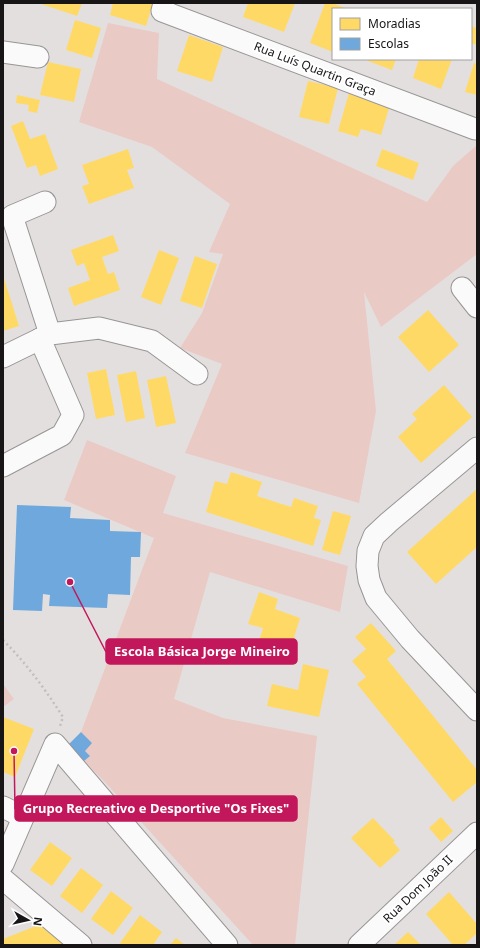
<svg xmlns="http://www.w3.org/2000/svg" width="480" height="948" font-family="'Noto Sans',sans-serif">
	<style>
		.green { fill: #eacac5 }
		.homes { fill: #ffd966 }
		.schools { fill: #6fa8dc }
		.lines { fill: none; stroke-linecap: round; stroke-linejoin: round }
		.street-casing { stroke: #989595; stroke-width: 23 }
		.path { stroke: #c0bfbf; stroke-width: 2.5; stroke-dasharray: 2 3; stroke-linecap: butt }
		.street { stroke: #fbfafa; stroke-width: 21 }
		.labels { text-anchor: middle; stroke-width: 4; stroke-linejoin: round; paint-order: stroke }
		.street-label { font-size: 12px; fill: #171515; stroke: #fff }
		.leader { fill: none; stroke: #c2185b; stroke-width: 1.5 }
		.callout-dot { fill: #c2185b; stroke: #fff; stroke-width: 1.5 }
		.callout { fill: #c2185b; stroke: #c2185b; stroke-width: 1.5 }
		.callout-label { font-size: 13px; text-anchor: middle; font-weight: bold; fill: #fff }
	</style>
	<rect width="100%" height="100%" fill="#e4dfdf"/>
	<g class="green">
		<path d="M 108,23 L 159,33 L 157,79 L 427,202 L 453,166 L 477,145 L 477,254 L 381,327 L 364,292 L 376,411 L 359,503 L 185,453 L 222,364 L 180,348 L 202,313 L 223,254 L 209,252 L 230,204 L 152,147 L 79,122 Z"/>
		<path d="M 87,440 L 176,476 L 163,513 L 348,566 L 340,612 L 210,572 L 174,699 L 223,718 L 317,736 L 295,945 L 253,945 L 104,781 L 84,761 L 89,756 L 85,751 L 81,732 L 154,538 L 64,500 Z"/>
		<path d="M 3,684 L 14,699 L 3,707 Z"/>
	</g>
	<g class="homes">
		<path d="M 41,3 L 82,3 L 77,16 L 41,4 Z"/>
		<path d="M 113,3 L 153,3 L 146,26 L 110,15 Z"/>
		<path d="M 248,3 L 295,3 L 284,32 L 243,17 Z"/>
		<path d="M 325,3 L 332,3 L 348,9 L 333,9 L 333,52 L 310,43 Z"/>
		<path d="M 75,20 L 101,28 L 92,58 L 66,50 Z"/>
		<path d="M 471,26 L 477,28 L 477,45 L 471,43 Z"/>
		<path d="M 189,35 L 223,47 L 212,82 L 177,71 Z"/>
		<path d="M 369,59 L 396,59 L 392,70 L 368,61 Z"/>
		<path d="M 419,59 L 452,59 L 441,89 L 413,78 Z"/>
		<path d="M 48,62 L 81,69 L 74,102 L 40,95 Z"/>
		<path d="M 474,63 L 477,64 L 477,95 L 465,92 Z"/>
		<path d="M 308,81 L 338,88 L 329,124 L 299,117 Z"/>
		<path d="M 349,93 L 390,105 L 381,135 L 361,129 L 358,137 L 338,131 Z"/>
		<path d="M 17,95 L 40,100 L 37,113 L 28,111 L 29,105 L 16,103 Z"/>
		<path d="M 23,121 L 30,139 L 45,134 L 58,169 L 40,176 L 36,165 L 27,168 L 11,126 Z"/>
		<path d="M 128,149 L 134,168 L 127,170 L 134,188 L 89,204 L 82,186 L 89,184 L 82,165 Z"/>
		<path d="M 382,149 L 419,163 L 413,180 L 376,166 Z"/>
		<path d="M 113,235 L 119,251 L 102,257 L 108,274 L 114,272 L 120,290 L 74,306 L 68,288 L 90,280 L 84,263 L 77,266 L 71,250 Z"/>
		<path d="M 159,250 L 179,258 L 161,305 L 141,297 Z"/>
		<path d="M 195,256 L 217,264 L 202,308 L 180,301 Z"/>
		<path d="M 3,275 L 19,326 L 3,331 Z"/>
		<path d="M 428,310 L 459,345 L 429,372 L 398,337 Z"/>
		<path d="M 106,369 L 115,415 L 96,419 L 87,373 Z"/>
		<path d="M 136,371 L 145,418 L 126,422 L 117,375 Z"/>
		<path d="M 166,376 L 176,423 L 156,427 L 147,380 Z"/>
		<path d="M 444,385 L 472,417 L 421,463 L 398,437 L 417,419 L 412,414 Z"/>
		<path d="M 231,472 L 262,482 L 257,496 L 291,507 L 294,498 L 318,506 L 314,518 L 321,520 L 313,546 L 206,512 L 215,481 L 227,484 Z"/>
		<path d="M 477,489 L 477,547 L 436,584 L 407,552 Z"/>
		<path d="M 333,511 L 351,516 L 340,555 L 322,550 Z"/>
		<path d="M 259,592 L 278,599 L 275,609 L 300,618 L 289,654 L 258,644 L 263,628 L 248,624 Z"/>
		<path d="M 371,623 L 396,651 L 387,659 L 477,770 L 477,782 L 453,802 L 357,684 L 366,677 L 352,661 L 366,649 L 355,637 Z"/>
		<path d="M 303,664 L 329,670 L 319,717 L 267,706 L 272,684 L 298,690 Z"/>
		<path d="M 3,717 L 34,729 L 15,777 L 3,772 Z"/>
		<path d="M 441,817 L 453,831 L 441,842 L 429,828 Z"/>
		<path d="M 373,818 L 395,841 L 393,842 L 400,850 L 380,868 L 351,838 Z"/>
		<path d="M 50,842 L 72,858 L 52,886 L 30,870 Z"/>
		<path d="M 81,868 L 103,885 L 82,913 L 60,896 Z"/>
		<path d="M 111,891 L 133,908 L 113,935 L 91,919 Z"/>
		<path d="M 449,892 L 477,924 L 477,933 L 464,945 L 453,945 L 426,914 Z"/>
		<path d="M 140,915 L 162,932 L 153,945 L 122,945 L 120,943 Z"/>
		<path d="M 41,924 L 67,945 L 3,945 L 3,939 Z"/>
		<path d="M 408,932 L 421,945 L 394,945 Z"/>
		<path d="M 176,938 L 185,945 L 170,945 Z"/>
	</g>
	<g class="schools">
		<path d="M 17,505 L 71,507 L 70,518 L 110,520 L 110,531 L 141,532 L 140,557 L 131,557 L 130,595 L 108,594 L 107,608 L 49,606 L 50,595 L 43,594 L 42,611 L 13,610 Z"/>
		<path d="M 81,732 L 92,743 L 85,751 L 90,756 L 84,761 L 68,745 Z"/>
	</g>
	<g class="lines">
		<defs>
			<g id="street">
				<path d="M 164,3 L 162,11 L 475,129"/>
				<path d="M 3,52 L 38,57"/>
				<path d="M 45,202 L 12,216 L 50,334"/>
				<path d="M 462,288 L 477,307"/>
				<path d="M 3,357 L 50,334 L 99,328 L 152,341 L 197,374"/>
				<path d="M 477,448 L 389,522 L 374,536 L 368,551 L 367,566 L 369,580 L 376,598 L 410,639 L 477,710"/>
				<path d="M 3,466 L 62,435 L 73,415 L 40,339"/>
				<path d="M 3,807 L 23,817"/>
				<path d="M 3,864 L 55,744 L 227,945"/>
				<path d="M 3,879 L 81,945"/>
				<path d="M 359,945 L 477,833"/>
			</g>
		</defs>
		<use href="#street" class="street-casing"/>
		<path class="path" d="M 3,640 C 26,663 45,689 63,717 L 60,726"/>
		<use href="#street" class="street"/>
	</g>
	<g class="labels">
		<g class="street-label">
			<text transform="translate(315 69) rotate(21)" y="4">Rua Luís Quartin Graça</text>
			<text transform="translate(418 889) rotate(-44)" y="4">Rua Dom João II</text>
		</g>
	</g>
	<path class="leader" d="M70 582L106 652M14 751L15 809"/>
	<g class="callout-dot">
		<circle cx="70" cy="582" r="4"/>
		<circle cx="14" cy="751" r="4"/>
	</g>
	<g class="callout">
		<rect x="106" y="639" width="191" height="25" rx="4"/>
		<rect x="15" y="796" width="282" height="25" rx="4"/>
	</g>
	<g class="callout-label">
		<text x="202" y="656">Escola Básica Jorge Mineiro</text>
		<text x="156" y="813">Grupo Recreativo e Desportive "Os Fixes"</text>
	</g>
	<rect width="480" height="948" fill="none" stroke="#171515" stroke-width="8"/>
	<rect x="332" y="8" width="140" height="52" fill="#ffffff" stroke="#a2a1a1"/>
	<rect x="340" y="18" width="20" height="12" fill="#ffd966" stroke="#a2a1a1"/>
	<text x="368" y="28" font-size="12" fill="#171515">Moradias</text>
	<rect x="340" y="38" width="20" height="12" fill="#6fa8dc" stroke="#a2a1a1"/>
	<text x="368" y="48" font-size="12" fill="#171515">Escolas</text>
	<g transform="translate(28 920) rotate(98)" stroke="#ffffff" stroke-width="3" paint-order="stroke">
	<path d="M0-3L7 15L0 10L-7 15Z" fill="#171515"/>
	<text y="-6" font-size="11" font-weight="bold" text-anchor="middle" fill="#171515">N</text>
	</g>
</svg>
